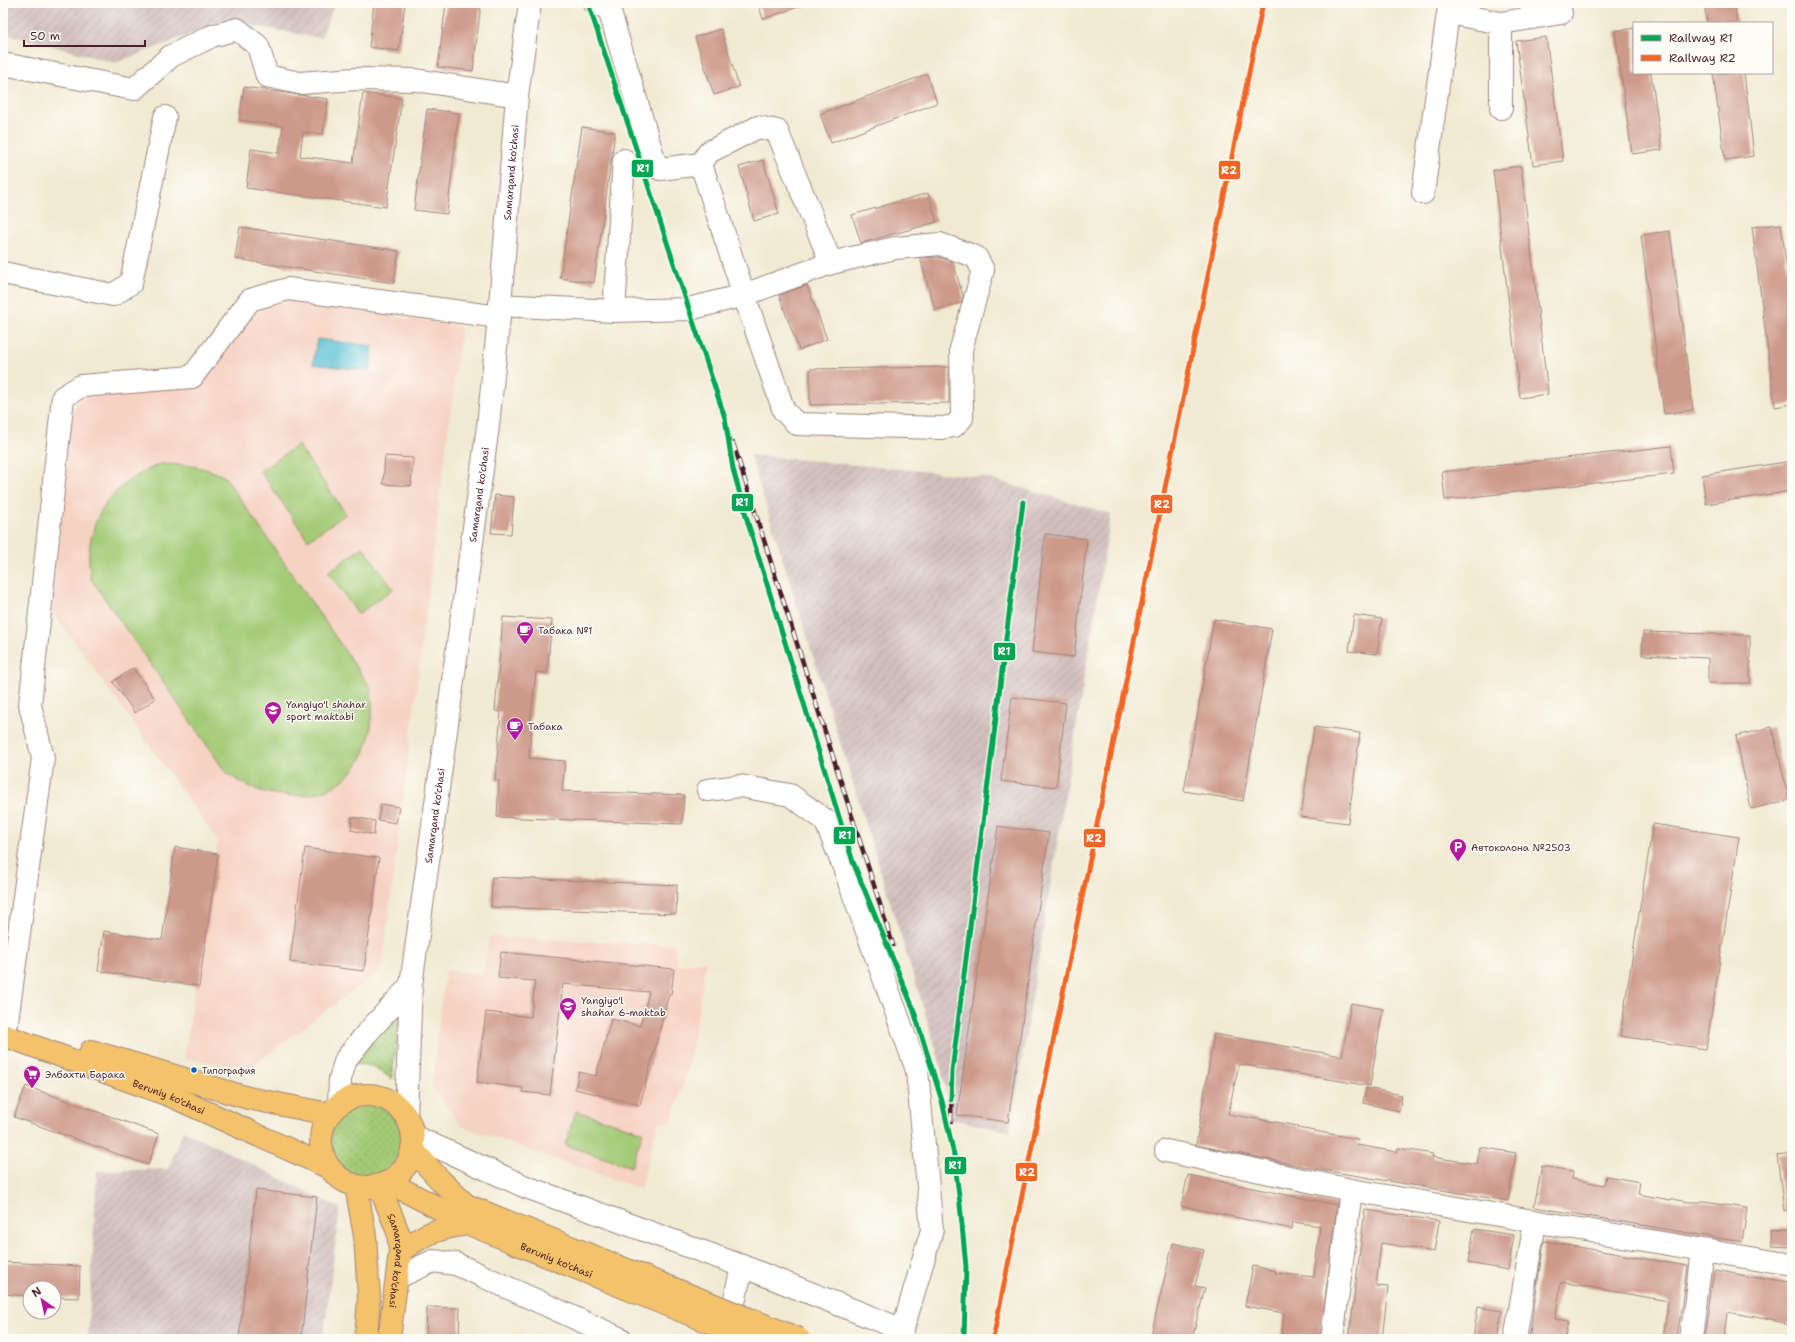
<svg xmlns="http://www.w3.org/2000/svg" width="1795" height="1342" font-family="'Shantell Sans',sans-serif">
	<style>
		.built { fill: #f6d2c3 }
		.industrial { fill: url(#industrial-furrows) }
		.grass { fill: url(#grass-dots); stroke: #767450 }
		.pitch { fill: #a3ca74; stroke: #767450 }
		.water { fill: #57bfd4; stroke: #506f80 }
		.building { fill: #cd9a8a }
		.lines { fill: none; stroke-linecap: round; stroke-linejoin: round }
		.minor-casing { stroke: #9e847e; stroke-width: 24 }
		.major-casing { stroke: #9e847e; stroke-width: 24 }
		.minor { stroke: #fff; stroke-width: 22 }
		.major { stroke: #f3c26a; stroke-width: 22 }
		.rail-casing { stroke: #4a1f2b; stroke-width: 4.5 }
		.rail { stroke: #fdfcf7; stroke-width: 3; stroke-dasharray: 9; stroke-linecap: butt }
		.major-bridge-casing { stroke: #9e847e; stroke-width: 24; stroke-linecap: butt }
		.major-bridge { stroke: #f3c26a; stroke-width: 22 }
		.rail-1-casing { stroke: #fdfcf7; stroke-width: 8 }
		.rail-2-casing { stroke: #fdfcf7; stroke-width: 8 }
		.rail-1 { stroke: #00a651; stroke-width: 5 }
		.rail-2 { stroke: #f26522; stroke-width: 5 }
		.bus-dot { fill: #0065bd; stroke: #fdfcf7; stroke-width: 1.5 }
		.labels { text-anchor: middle; stroke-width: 3; stroke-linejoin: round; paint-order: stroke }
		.bus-label { font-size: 9px; fill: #4a1f2b; stroke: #fdfcf7; text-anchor: start }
		.street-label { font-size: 10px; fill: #4a1f2b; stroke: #fdfcf7 }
		.poi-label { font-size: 10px; fill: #4a1f2b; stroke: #fdfcf7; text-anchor: start }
		.line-badge { stroke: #fdfcf7; stroke-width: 1.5 }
		.badge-label { font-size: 11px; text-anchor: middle; font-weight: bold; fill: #fff }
	</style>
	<defs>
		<pattern id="industrial-furrows" width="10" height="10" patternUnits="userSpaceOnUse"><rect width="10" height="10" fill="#d1bfbd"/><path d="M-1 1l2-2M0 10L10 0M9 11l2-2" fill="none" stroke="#b5a4a3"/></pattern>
		<pattern id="grass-dots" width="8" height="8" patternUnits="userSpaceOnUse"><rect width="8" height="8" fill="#a3ca74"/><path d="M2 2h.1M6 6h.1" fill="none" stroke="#8ead65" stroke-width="1.8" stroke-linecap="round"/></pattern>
	</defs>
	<rect width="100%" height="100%" fill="#fdfcf7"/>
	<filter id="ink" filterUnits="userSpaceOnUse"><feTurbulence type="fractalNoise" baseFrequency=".025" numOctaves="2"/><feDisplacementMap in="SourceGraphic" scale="8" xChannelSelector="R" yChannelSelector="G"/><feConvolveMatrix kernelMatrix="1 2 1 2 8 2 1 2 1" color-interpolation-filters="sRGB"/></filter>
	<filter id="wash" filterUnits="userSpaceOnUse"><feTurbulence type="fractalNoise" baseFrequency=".012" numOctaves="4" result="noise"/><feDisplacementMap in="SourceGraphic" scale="16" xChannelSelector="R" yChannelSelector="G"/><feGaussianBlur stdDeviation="0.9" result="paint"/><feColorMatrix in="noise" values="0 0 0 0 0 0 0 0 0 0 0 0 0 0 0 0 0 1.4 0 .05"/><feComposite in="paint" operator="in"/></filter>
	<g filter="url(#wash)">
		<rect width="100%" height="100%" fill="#f1ead2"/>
		<g class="built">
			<path d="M 289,300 L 461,327 L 382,969 L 251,1067 L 184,1059 L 218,841 L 51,609 L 72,410 L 82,397 L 199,386 L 251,318 L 267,305 Z"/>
			<path d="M 489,937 L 674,945 L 677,965 L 706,961 L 689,1066 L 671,1124 L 659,1121 L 640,1189 L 461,1126 L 432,1087 L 445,970 L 482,974 Z"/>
		</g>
		<g class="industrial">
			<path d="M 3,3 L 335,3 L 321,38 L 225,21 L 115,63 L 3,33 Z"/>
			<path d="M 750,455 L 984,477 L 1111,514 L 1010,1132 L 952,1119 L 939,1058 Z"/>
			<path d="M 183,1130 L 340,1208 L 323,1339 L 88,1339 L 97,1171 L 168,1169 Z"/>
		</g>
		<g class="grass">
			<path d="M 400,1010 L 392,1079 L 373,1066 L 354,1064 Z"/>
			<circle cx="366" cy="1140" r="36"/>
		</g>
		<g class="pitch">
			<path d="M 298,445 L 346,514 L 308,540 L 260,471 Z"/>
			<path d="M 160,464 C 187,465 201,465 225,477 L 370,687 C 371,696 373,705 372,714 C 370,775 328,805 269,793 C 254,790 240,781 227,774 L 91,579 C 90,570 88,560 89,551 C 94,505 120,481 160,464 Z"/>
			<path d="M 363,547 L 393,589 L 358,614 L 328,572 Z"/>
			<path d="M 576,1111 L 643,1132 L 631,1167 L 565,1145 Z"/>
		</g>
		<path class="water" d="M 317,339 L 373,346 L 370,371 L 313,364 Z"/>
		<g id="blocks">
			<g class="building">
				<path d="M 374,3 L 405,3 L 399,51 L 369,47 Z"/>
				<path d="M 446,3 L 481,3 L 473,71 L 438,67 Z"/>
				<path d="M 758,3 L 803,3 L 804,5 L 763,19 Z"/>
				<path d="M 1704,3 L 1735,3 L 1737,23 L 1707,23 Z"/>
				<path d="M 1634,28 L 1634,73 L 1651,73 L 1662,150 L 1632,154 L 1615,31 Z"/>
				<path d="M 721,29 L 739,87 L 714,95 L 695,37 Z"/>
				<path d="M 1546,37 L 1563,161 L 1533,165 L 1516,41 Z"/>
				<path d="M 1713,73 L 1744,73 L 1754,156 L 1725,160 Z"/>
				<path d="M 927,74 L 937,103 L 831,143 L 820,114 Z"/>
				<path d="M 244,87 L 328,99 L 323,134 L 303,132 L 300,156 L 353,163 L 363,93 L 402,98 L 386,207 L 246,188 L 251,149 L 279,153 L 283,126 L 239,120 Z"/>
				<path d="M 427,109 L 459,113 L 447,214 L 414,210 Z"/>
				<path d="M 582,127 L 615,132 L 594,283 L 560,278 Z"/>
				<path d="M 763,160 L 779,214 L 754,221 L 739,167 Z"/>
				<path d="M 1521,166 L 1548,394 L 1520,398 L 1493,170 Z"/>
				<path d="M 928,193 L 937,222 L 861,243 L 852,215 Z"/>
				<path d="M 1781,224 L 1792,306 L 1792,404 L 1775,407 L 1752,227 Z"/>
				<path d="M 240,227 L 399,251 L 394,283 L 235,259 Z"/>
				<path d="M 1670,231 L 1693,410 L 1664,414 L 1641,235 Z"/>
				<path d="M 938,257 L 953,262 L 963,296 L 961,303 L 935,310 L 920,258 Z"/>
				<path d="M 807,285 L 827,339 L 799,350 L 779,295 Z"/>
				<path d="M 949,367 L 949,403 L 810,405 L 810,369 Z"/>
				<path d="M 1671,446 L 1674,474 L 1445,500 L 1442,472 Z"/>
				<path d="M 385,456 L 413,458 L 411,486 L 383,484 Z"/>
				<path d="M 1792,461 L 1792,491 L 1706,504 L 1702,475 Z"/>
				<path d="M 495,495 L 514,497 L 511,534 L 491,533 Z"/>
				<path d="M 1045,534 L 1087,539 L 1074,657 L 1032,652 Z"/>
				<path d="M 1354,615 L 1382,619 L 1377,654 L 1349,651 Z"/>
				<path d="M 503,617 L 552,620 L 547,673 L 536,672 L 530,724 L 532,724 L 529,758 L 565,761 L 562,791 L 684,795 L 682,824 L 497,817 L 499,781 L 495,780 L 501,712 L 495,711 Z"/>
				<path d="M 1214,619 L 1272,629 L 1243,801 L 1184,791 Z"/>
				<path d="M 1643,632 L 1750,635 L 1750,683 L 1708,683 L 1708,658 L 1642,655 Z"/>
				<path d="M 133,668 L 155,699 L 135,713 L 113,682 Z"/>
				<path d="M 1012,697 L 1066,703 L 1056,787 L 1001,781 Z"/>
				<path d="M 1314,727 L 1360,733 L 1348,823 L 1301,817 Z"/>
				<path d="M 1772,727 L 1789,800 L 1751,809 L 1736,736 Z"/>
				<path d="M 381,804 L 399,807 L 396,823 L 378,820 Z"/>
				<path d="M 352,817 L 375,821 L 374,835 L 351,830 Z"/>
				<path d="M 1653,824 L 1739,837 L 1706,1049 L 1620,1036 Z"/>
				<path d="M 998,826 L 1049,833 L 1008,1122 L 957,1115 Z"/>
				<path d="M 175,847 L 218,854 L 199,986 L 98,971 L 104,931 L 162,940 Z"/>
				<path d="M 305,848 L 379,858 L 364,971 L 290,962 Z"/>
				<path d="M 492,877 L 677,885 L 676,914 L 491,907 Z"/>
				<path d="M 501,952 L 674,969 L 671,995 L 669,994 L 640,1105 L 575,1089 L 579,1072 L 596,1076 L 611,1019 L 640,1026 L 649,992 L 563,984 L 550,1095 L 522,1092 L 523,1088 L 477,1082 L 486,1012 L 531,1017 L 535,981 L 498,978 Z"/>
				<path d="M 1351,1003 L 1383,1009 L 1370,1086 L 1239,1064 L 1228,1114 L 1298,1126 L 1298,1128 L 1358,1139 L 1357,1145 L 1397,1152 L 1398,1148 L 1433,1154 L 1432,1157 L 1477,1164 L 1480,1147 L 1516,1153 L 1508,1201 L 1322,1170 L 1196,1145 L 1214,1034 L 1342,1056 Z"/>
				<path d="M 26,1086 L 159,1134 L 148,1165 L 14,1117 Z"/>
				<path d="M 1366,1088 L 1402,1095 L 1399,1111 L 1363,1103 Z"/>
				<path d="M 1792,1153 L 1792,1210 L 1784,1211 L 1777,1155 Z"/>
				<path d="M 1542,1166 L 1573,1171 L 1572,1179 L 1604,1185 L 1606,1176 L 1640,1182 L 1638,1194 L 1670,1200 L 1671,1199 L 1689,1202 L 1703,1202 L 1747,1208 L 1742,1242 L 1534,1207 Z"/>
				<path d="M 1188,1175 L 1337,1205 L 1320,1339 L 1282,1336 L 1284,1313 L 1245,1306 L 1253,1266 L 1276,1271 L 1275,1273 L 1314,1277 L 1320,1226 L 1293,1222 L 1292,1229 L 1181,1206 Z"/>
				<path d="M 256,1190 L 317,1197 L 301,1339 L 239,1339 Z"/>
				<path d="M 1365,1210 L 1439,1221 L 1434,1252 L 1381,1243 L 1376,1286 L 1388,1287 L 1382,1339 L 1349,1339 Z"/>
				<path d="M 1792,1228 L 1792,1247 L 1772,1246 L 1771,1229 Z"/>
				<path d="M 1474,1229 L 1514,1235 L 1508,1270 L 1468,1263 Z"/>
				<path d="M 1544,1241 L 1687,1266 L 1677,1339 L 1663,1339 L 1668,1301 L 1561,1282 L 1555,1319 L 1568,1321 L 1565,1339 L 1529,1339 Z"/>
				<path d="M 1173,1243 L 1204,1250 L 1195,1286 L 1205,1288 L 1192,1339 L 1150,1339 Z"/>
				<path d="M 3,1262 L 80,1266 L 79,1298 L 54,1297 L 54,1288 L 30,1288 L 30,1296 L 3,1294 Z"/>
				<path d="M 1714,1270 L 1792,1284 L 1792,1324 L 1728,1312 L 1725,1339 L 1704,1339 Z"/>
				<path d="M 427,1307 L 460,1308 L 459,1339 L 426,1339 Z"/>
				<path d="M 1478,1307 L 1502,1311 L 1497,1339 L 1473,1339 Z"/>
			</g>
		</g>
	</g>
	<g filter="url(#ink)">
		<use href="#blocks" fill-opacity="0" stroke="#9e847e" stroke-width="1"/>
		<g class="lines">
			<defs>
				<g id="minor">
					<path d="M 595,3 L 609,9 L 654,160 L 660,169 L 701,164"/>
					<path d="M 1501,23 L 1561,13"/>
					<path d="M 3,64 L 134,89 L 171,56 L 212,36 L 237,29 L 258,46 L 267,76 L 299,83 L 355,79 L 416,80 L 517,96"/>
					<path d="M 1423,193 L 1448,13 L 1501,23 L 1501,108"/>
					<path d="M 940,244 L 976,257 L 983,270 L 961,349 L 962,418 L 954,426 L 941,428 L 797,424 L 784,411 L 744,295 L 831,263 L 895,248 Z"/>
					<path d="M 3,273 L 113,295 L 131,283 L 165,117"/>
					<path d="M 500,305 L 614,311 L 689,309 L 744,295 L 701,164 L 709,152 L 758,127 L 777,131 L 831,263"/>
					<path d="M 614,311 L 624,160"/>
					<path d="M 708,790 L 740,786 L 790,795 L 825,820 L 843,865 L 917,1070 L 932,1230 L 900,1339"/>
					<path d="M 7,1021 L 43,758 L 30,705 L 63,397 L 81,386 L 192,377 L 250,300 L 288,289 L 499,317"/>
					<path d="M 339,1104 L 340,1079 L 346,1059 L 366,1034 L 411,985"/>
					<path id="s1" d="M 406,1116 L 411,985 L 488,426 L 499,317 L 517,96 L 530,3"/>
					<path d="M 413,1136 L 526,1187 L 742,1266 L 903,1330"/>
					<path d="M 1166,1151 L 1351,1190 L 1792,1265"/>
					<path d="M 398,1277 L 433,1261 L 456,1264 L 621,1339"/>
					<path d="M 728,1330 L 742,1266"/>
					<path d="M 1332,1339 L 1351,1190"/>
					<path d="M 1515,1339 L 1535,1222"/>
					<path d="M 1691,1339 L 1702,1250"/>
				</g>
				<g id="major">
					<path id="s2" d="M 3,1035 L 171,1096 L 330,1168"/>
					<path d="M 91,1051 L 248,1098 L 329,1114"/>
					<circle cx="367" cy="1141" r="46"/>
					<path d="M 412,1149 L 441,1181 L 466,1205 L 669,1287"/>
					<path id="s3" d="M 388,1182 L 469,1224 L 662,1303"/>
					<path id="s4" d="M 379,1185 L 398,1232 L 400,1252 L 389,1339"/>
					<path d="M 356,1186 L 365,1236 L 369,1297 L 366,1339"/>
					<path d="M 400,1252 C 423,1234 440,1227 469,1224"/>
				</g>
			</defs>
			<use href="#minor" class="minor-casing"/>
			<use href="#major" class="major-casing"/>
			<use href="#minor" class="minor"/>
			<use href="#major" class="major"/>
			<defs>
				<g id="rail">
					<path d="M 588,3 L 725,418 L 733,469 L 748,523 L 853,862 L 913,1008 L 942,1101 L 954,1155 L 960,1204 L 966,1267 L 964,1339"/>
					<path d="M 733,443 L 893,945"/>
					<path d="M 951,1122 L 952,1071 L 1023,502"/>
					<path d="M 993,1339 L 1263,3"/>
				</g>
			</defs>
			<use href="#rail" class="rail-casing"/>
			<use href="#rail" class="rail"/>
			<defs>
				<g id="major-bridge">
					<path d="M 669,1287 L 799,1339"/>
					<path d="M 662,1303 L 751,1339"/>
				</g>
			</defs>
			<use href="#major-bridge" class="major-bridge-casing"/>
			<use href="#major-bridge" class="major-bridge"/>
			<defs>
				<g id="rail-1">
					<path d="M 588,3 L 725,418 L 733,469 L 748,523 L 853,862 L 913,1008 L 942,1101 L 954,1155 L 960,1204 L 966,1267 L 964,1339"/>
					<path d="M 951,1100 L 952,1071 L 1023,502"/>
				</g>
				<path id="rail-2" d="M 993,1339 L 1263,3"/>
			</defs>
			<use href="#rail-1" class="rail-1-casing"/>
			<use href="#rail-2" class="rail-2-casing"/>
			<use href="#rail-1" class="rail-1"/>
			<use href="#rail-2" class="rail-2"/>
		</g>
	</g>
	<defs>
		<symbol id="cafe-pin" viewBox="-11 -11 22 30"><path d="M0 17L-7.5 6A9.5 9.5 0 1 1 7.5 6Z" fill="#b5179e" stroke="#fdfcf7"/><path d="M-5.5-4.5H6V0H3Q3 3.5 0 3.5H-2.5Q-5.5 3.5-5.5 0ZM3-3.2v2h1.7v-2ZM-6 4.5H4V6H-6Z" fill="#fff"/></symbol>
		<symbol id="school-pin" viewBox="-11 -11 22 30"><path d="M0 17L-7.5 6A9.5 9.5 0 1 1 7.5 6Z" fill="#b5179e" stroke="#fdfcf7"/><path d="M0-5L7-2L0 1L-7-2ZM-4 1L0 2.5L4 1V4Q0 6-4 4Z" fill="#fff"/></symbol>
		<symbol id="parking-pin" viewBox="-11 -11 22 30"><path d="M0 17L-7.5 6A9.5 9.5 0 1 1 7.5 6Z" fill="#b5179e" stroke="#fdfcf7"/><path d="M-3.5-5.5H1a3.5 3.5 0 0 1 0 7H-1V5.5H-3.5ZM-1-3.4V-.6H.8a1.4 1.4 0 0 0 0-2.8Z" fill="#fff"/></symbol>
		<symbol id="supermarket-pin" viewBox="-11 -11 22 30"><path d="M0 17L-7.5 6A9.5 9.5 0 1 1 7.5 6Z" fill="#b5179e" stroke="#fdfcf7"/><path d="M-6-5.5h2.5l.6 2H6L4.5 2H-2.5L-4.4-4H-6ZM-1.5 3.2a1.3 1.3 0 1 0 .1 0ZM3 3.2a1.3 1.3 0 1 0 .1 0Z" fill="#fff"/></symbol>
	</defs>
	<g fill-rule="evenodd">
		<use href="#cafe-pin" x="515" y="620" width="20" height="27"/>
		<use href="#school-pin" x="263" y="700" width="20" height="27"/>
		<use href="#cafe-pin" x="505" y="716" width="20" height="27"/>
		<use href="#parking-pin" x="1448" y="837" width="20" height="27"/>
		<use href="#school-pin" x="558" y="996" width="20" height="27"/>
		<use href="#supermarket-pin" x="22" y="1064" width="20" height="27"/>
	</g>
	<circle class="bus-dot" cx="194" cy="1070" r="3.5"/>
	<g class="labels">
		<g class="bus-label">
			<text x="202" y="1074">Типография</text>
		</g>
		<g class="street-label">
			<text dy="4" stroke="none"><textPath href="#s1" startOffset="950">Samarqand ko'chasi</textPath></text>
			<text dy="4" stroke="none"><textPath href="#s1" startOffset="626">Samarqand ko'chasi</textPath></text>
			<text dy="4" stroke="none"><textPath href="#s1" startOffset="302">Samarqand ko'chasi</textPath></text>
			<text dy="4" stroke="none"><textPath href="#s2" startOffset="177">Beruniy ko'chasi</textPath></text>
			<text dy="4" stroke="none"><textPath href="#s3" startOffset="186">Beruniy ko'chasi</textPath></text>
			<text dy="4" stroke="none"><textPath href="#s4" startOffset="79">Samarqand ko'chasi</textPath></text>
		</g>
		<g class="poi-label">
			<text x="538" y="634">Табака №1</text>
			<text x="286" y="708">Yangiyo'l shahar<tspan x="286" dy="12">sport maktabi</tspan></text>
			<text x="528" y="730">Табака</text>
			<text x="1471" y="851">Автоколона №2503</text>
			<text x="581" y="1004">Yangiyo'l<tspan x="581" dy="12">shahar 6-maktab</tspan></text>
			<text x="45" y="1078">Элбахти Барака</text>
		</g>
	</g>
	<g class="line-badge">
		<rect x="631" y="159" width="23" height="19" rx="4" fill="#00a651"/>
		<rect x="1218" y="160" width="23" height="20" rx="4" fill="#f26522"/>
		<rect x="731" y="493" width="23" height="19" rx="4" fill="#00a651"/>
		<rect x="1150" y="494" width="23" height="20" rx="4" fill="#f26522"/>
		<rect x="993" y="642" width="23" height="19" rx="4" fill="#00a651"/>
		<rect x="833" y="826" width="23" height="19" rx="4" fill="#00a651"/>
		<rect x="1083" y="828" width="23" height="20" rx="4" fill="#f26522"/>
		<rect x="944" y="1156" width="23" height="19" rx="4" fill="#00a651"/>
		<rect x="1015" y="1162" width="23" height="20" rx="4" fill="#f26522"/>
	</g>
	<g class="badge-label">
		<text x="643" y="172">R1</text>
		<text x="1229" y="174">R2</text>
		<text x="742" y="506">R1</text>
		<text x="1162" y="508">R2</text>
		<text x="1004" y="655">R1</text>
		<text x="845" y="839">R1</text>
		<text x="1094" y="842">R2</text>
		<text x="955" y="1169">R1</text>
		<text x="1027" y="1176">R2</text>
	</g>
	<rect width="1795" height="1342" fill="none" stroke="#fdfcf7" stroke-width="16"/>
	<rect x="1633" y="22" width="140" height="52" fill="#fdfcf7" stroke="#b5a4a5"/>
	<rect x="1641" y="35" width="20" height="6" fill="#00a651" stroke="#b5a4a5"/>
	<text x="1669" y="42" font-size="12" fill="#4a1f2b">Railway R1</text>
	<rect x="1641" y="55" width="20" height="6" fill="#f26522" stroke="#b5a4a5"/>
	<text x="1669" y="62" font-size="12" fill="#4a1f2b">Railway R2</text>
	<g transform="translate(42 1300) rotate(326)"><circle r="19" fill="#fdfcf7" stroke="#b5a4a5"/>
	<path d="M0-3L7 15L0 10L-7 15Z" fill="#b5179e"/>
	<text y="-6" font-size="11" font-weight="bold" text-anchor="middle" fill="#4a1f2b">N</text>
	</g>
	<path d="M24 40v6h121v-6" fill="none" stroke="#4a1f2b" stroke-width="2"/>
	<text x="30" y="40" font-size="12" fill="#4a1f2b" stroke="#fdfcf7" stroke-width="3" paint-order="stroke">50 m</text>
</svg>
